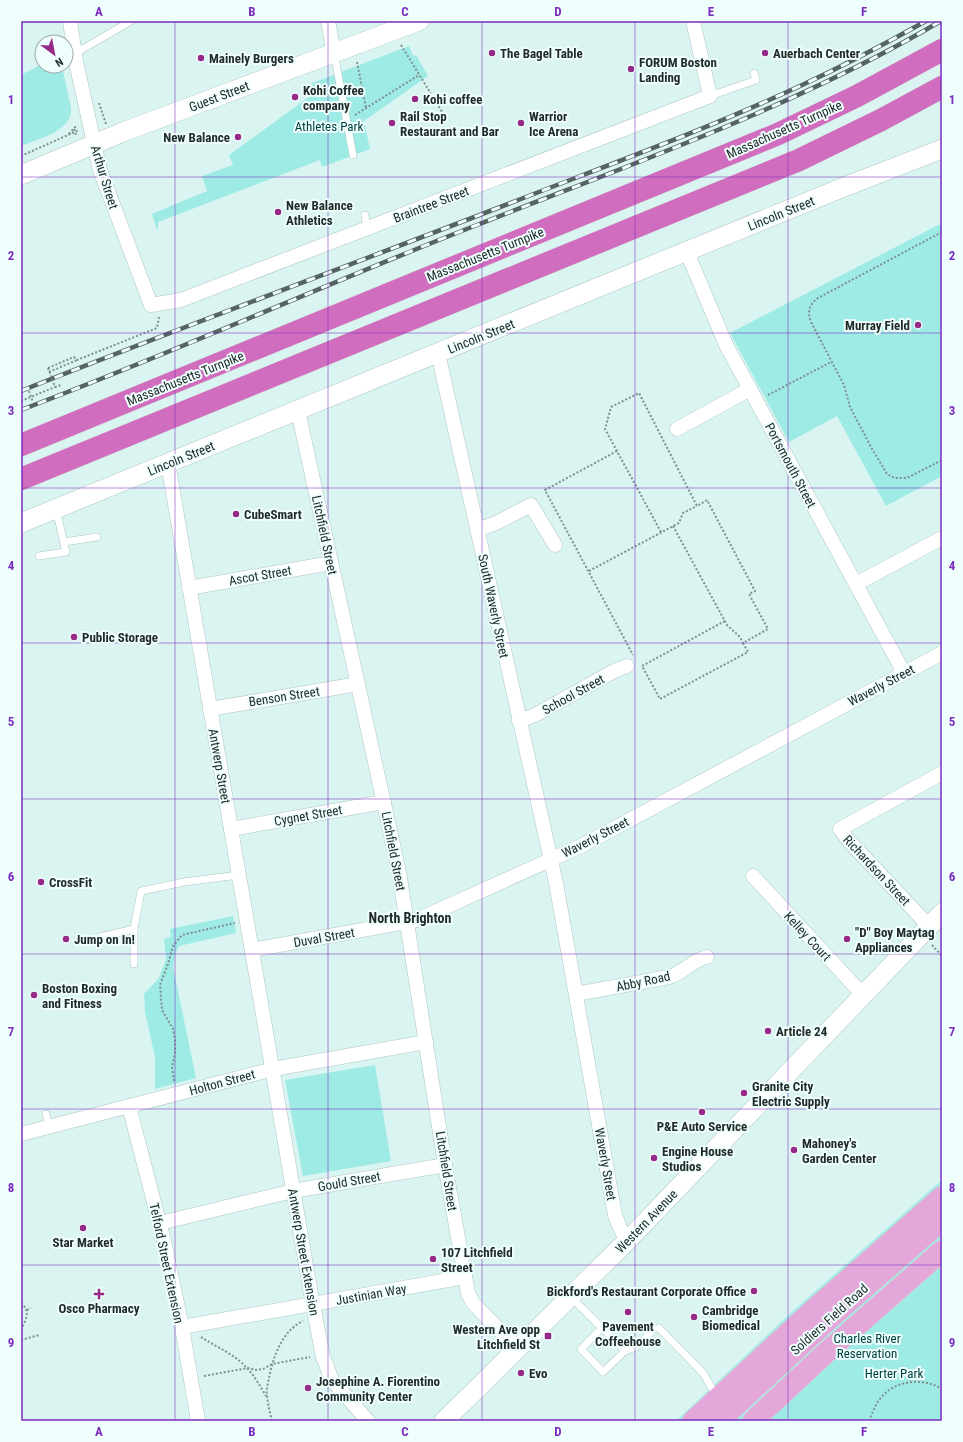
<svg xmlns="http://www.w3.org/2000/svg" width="963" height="1442" font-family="'Roboto Condensed',sans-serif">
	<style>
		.green { fill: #9eebe5 }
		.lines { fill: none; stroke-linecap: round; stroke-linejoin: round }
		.lane-casing { stroke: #aec7c5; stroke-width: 8 }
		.street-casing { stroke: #aec7c5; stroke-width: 15 }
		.secondary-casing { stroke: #aec7c5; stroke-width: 20 }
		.primary-casing { stroke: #d3d5d4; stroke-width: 22 }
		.highway-casing { stroke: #d3d5d4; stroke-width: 23 }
		.path { stroke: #7f908e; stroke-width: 2; stroke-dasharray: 2 2; stroke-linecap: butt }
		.lane { stroke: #fff; stroke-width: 7 }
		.street { stroke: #fff; stroke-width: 14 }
		.secondary { stroke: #fff; stroke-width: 19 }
		.primary { stroke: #e3a7d9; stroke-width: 21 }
		.highway { stroke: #d06dbf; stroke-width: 22 }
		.rail-casing { stroke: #556361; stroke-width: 4.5 }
		.rail { stroke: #effffd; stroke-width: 3; stroke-dasharray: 9; stroke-linecap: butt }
		.path-bridge { stroke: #7f908e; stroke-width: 2; stroke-dasharray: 2 2; stroke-linecap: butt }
		.grid { fill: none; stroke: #7b2cbf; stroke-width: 1; stroke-opacity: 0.55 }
		.poi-dot { fill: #962888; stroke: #effffd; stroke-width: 1.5 }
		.labels { text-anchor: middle; stroke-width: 4; stroke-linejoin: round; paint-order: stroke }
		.poi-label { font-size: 13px; font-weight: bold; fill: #222b2a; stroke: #effffd; text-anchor: start }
		.street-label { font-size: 13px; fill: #222b2a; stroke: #effffd }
		.park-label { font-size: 13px; fill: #01413e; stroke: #effffd }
		.neighbourhood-label { font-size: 14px; font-weight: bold; fill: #222b2a; stroke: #effffd }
		.neatline { fill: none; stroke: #7b2cbf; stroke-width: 1.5 }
		.grid-label { font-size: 13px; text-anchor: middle; font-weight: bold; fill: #7b2cbf }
	</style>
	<rect width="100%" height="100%" fill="#daf4f1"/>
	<g class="green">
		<path d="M 409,46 L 413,56 L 416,55 L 428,76 L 364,121 L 370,149 L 322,167 L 320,160 L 158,222 L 158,229 L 157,230 L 152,214 L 207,191 L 202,176 L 233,165 L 229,155 L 309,97 L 302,87 Z"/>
		<path d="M 42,64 L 42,66 L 62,66 L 71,108 C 73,131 38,139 21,146 L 21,75 Z"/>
		<path d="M 942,223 L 942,476 L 886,506 L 837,416 L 789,442 L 730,333 Z"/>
		<path d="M 233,916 L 236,933 L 179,946 L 175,954 L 173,967 L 196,1078 L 155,1089 L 155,1057 L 145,1012 L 144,994 L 159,978 L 166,959 L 164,939 L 171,937 L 170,929 Z"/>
		<path d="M 375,1065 L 391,1161 L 303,1176 L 285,1080 Z"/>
		<path d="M 942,1180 L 942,1421 L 676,1421 L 794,1310 Z"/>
	</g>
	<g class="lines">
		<defs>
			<g id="lane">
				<path d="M 334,53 L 353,155"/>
				<path d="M 74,54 L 131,21"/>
				<path d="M 710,96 L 756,80 L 754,73"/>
				<path d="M 365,215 L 367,228"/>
				<path d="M 64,542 L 97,537"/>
				<path d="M 39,556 L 66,552 L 56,509"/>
				<path d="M 100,937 L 134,929"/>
				<path d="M 134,964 L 134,929 L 141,891 L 184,882 L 239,875"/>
				<path d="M 46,1114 L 49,1127"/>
				<path d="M 571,1297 C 589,1315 607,1333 625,1351 L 603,1372 L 581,1349 L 602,1328"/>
				<path d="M 659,1328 L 703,1373 L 713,1390"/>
				<path d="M 625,1351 L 636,1347 L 654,1329"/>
			</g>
			<g id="street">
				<path d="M 70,21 L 76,62 L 100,170 L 151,305 L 181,300 L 710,96 L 693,21"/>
				<path d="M 328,21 L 334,53"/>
				<path d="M 687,252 L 726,345 L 904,673"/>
				<path d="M 438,353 L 556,883 L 615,1215 L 620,1228 L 627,1241"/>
				<path d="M 298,411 L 399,872 L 445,1165 L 468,1293 L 473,1303 L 518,1349"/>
				<path d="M 677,429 L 750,389"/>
				<path d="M 168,463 L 311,1294 L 323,1357 L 332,1380 L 368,1421"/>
				<path d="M 477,530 L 496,523 L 531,505 L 555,545"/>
				<path d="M 856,584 L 942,538"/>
				<path d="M 189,588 L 331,563"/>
				<path d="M 210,709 L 358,684"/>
				<path d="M 519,721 L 535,715 L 614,671 L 627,666"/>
				<path d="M 231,829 L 384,802"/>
				<path d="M 753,876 L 863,995"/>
				<path d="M 929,926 L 848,840 L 840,829 L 942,773"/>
				<path d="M 252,950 L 417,920 L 581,846 L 942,653"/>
				<path d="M 576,994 L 669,977 C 683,973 692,960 707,957"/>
				<path d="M 129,1106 L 164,1241 L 182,1327 L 198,1421"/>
				<path d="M 21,1134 L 273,1069 L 426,1042"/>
				<path d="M 160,1223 L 293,1191 L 445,1165"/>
				<path d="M 182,1327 L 465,1277"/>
			</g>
			<g id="secondary">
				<path d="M 21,175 L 123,132 L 419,21"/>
				<path d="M 21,523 L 844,187 L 942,149"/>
				<path d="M 444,1421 L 627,1241 L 942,913"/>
			</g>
			<g id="primary">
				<path d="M 693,1421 L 810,1313 L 942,1197"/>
				<path d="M 719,1421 L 829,1319 L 942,1220"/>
				<path d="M 753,1421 L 828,1351 L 942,1251"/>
			</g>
			<g id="highway">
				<path d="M 21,445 L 778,134 L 857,96 L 942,50"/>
				<path d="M 21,479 L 799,160 L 881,120 L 942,87"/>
			</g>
		</defs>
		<use href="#lane" class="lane-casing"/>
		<use href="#street" class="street-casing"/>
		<use href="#secondary" class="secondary-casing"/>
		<use href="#primary" class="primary-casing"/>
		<use href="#highway" class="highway-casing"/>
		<g class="path">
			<path d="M 401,45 L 444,115"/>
			<path d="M 357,62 L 366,108"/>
			<path d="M 99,103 L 106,124"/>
			<path d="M 355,115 L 419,75"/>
			<path d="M 74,129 L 76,135"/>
			<path d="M 69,134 L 77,125"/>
			<path d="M 21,156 L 79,130"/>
			<path d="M 942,232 L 818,298 C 808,305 807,314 812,324 L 844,385 L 850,407 L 871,447 L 887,474 L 895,478 L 907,478 L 942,460"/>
			<path d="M 48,368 L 74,357 L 77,360 L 157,328 L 159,317"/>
			<path d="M 49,372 L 77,360"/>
			<path d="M 29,391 L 33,402"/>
			<path d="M 768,395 L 831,362"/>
			<path d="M 21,401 L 55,387"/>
			<path d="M 617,451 L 545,490 L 633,655"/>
			<path d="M 673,526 L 727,625 L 740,637 L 743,643"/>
			<path d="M 661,532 L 605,429 L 611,407 L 639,393 L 697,506 L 707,500 L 755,591 L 749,594 L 768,629 L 743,643 L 748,652 L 660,699 L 642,666 L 725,621"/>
			<path d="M 589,571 L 679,523 L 683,513 L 697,506"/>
			<path d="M 932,945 L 942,956"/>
			<path d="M 174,1081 L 172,1067 L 175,1054 L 175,1040 L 173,1029 L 162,1010 L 160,985 L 168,964 L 173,946 L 182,935 L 235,923"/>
			<path d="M 21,1303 C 31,1311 26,1320 21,1329"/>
			<path d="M 27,1310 L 31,1308"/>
			<path d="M 201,1337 C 216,1347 234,1354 246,1367 C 254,1375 260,1386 266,1396"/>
			<path d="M 21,1340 L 39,1335"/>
			<path d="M 204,1376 L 248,1368 L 256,1370 L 263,1369 L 272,1364 L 310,1357"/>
			<path d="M 272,1421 C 270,1413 268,1405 267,1396 C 266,1390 268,1384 269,1378 C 273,1357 282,1331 303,1321"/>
			<path d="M 869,1421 C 872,1414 875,1405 880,1399 C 894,1380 923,1377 942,1389"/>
		</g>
		<use href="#lane" class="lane"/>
		<use href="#street" class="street"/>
		<use href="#secondary" class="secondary"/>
		<use href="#primary" class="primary"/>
		<use href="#highway" class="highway"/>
		<defs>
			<g id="rail">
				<path d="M 21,391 C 195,322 370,258 544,190 C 630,157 716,125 800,86 C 843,66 885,44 926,21"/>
				<path d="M 21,410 C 71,391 121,371 170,351 C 273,309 374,265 477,225 C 634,163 795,107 941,21"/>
			</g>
		</defs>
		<use href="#rail" class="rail-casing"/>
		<use href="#rail" class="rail"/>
		<path class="path-bridge" d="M 48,368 L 55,387 L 61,385"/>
	</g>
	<path class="grid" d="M 175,21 L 175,1421M 328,21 L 328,1421M 482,21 L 482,1421M 635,21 L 635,1421M 788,21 L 788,1421M 21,177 L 942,177M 21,333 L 942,333M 21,488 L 942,488M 21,643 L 942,643M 21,799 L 942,799M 21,954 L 942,954M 21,1109 L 942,1109M 21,1265 L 942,1265"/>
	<g class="poi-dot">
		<circle cx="492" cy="53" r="4"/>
		<circle cx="765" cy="53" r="4"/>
		<circle cx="201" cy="58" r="4"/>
		<circle cx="631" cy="69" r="4"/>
		<circle cx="295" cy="97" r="4"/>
		<circle cx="415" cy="99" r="4"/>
		<circle cx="392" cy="123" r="4"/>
		<circle cx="521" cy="123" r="4"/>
		<circle cx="238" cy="137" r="4"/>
		<circle cx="278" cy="212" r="4"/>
		<circle cx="918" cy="325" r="4"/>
		<circle cx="236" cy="514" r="4"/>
		<circle cx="74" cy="637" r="4"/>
		<circle cx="41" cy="882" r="4"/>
		<circle cx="66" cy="939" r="4"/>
		<circle cx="847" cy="939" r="4"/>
		<circle cx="34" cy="995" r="4"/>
		<circle cx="768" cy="1031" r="4"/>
		<circle cx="744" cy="1093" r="4"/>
		<circle cx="702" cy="1112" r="4"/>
		<circle cx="794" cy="1150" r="4"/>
		<circle cx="654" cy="1158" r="4"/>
		<circle cx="83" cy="1228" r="4"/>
		<circle cx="433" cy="1259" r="4"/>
		<circle cx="754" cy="1291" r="4"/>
		<path d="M97 1288h4v4h4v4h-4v4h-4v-4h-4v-4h4z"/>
		<circle cx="628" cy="1312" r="4"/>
		<circle cx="694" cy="1317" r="4"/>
		<rect x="544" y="1332" width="8" height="8" rx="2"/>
		<circle cx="521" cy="1373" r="4"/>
		<circle cx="308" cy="1388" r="4"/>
	</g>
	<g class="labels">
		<g class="poi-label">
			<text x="500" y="58">The Bagel Table</text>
			<text x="773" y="58">Auerbach Center</text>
			<text x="209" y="63">Mainely Burgers</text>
			<text x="639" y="67">FORUM Boston<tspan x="639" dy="15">Landing</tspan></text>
			<text x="303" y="95">Kohi Coffee<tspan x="303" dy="15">company</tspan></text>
			<text x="423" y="104">Kohi coffee</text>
			<text x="400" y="121">Rail Stop<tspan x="400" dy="15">Restaurant and Bar</tspan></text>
			<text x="529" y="121">Warrior<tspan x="529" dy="15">Ice Arena</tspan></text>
			<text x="230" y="142" text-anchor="end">New Balance</text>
			<text x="286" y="210">New Balance<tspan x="286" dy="15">Athletics</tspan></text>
			<text x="910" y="330" text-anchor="end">Murray Field</text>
			<text x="244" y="519">CubeSmart</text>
			<text x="82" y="642">Public Storage</text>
			<text x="49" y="887">CrossFit</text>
			<text x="855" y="937">"D" Boy Maytag<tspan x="855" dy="15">Appliances</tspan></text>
			<text x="74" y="944">Jump on In!</text>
			<text x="42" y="993">Boston Boxing<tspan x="42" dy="15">and Fitness</tspan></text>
			<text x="776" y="1036">Article 24</text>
			<text x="752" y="1091">Granite City<tspan x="752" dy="15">Electric Supply</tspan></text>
			<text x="702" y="1131" text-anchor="middle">P&amp;E Auto Service</text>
			<text x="802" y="1148">Mahoney's<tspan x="802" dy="15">Garden Center</tspan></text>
			<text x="662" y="1156">Engine House<tspan x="662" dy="15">Studios</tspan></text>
			<text x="83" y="1247" text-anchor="middle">Star Market</text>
			<text x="441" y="1257">107 Litchfield<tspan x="441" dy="15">Street</tspan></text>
			<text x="746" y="1296" text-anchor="end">Bickford's Restaurant Corporate Office</text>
			<text x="99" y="1313" text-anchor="middle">Osco Pharmacy</text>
			<text x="702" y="1315">Cambridge<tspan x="702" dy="15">Biomedical</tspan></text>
			<text x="628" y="1331" text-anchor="middle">Pavement<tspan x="628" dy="15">Coffeehouse</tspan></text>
			<text x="540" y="1334" text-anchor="end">Western Ave opp<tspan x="540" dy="15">Litchfield St</tspan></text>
			<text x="529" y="1378">Evo</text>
			<text x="316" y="1386">Josephine A. Fiorentino<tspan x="316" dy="15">Community Center</tspan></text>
		</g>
		<g class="street-label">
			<text transform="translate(219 96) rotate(-21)" y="5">Guest Street</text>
			<text transform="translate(784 129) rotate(-24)" y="5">Massachusetts Turnpike</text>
			<text transform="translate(105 177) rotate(73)" y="5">Arthur Street</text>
			<text transform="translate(431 204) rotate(-21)" y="5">Braintree Street</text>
			<text transform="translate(781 213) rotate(-22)" y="5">Lincoln Street</text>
			<text transform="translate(485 254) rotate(-22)" y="5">Massachusetts Turnpike</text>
			<text transform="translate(481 336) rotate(-22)" y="5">Lincoln Street</text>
			<text transform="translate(185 378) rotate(-22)" y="5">Massachusetts Turnpike</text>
			<text transform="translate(181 458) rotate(-22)" y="5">Lincoln Street</text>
			<text transform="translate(791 465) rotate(62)" y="5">Portsmouth Street</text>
			<text transform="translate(325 535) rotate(78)" y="5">Litchfield Street</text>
			<text transform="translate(260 575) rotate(-10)" y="5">Ascot Street</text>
			<text transform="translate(494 606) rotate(78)" y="5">South Waverly Street</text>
			<text transform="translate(881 685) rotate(-28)" y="5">Waverly Street</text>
			<text transform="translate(573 694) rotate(-29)" y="5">School Street</text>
			<text transform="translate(284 696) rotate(-9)" y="5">Benson Street</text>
			<text transform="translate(220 766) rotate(80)" y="5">Antwerp Street</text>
			<text transform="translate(308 815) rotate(-10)" y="5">Cygnet Street</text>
			<text transform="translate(595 837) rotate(-27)" y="5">Waverly Street</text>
			<text transform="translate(394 851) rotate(79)" y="5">Litchfield Street</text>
			<text transform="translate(877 870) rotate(47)" y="5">Richardson Street</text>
			<text transform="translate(808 936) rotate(47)" y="5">Kelley Court</text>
			<text transform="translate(324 937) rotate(-10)" y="5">Duval Street</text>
			<text transform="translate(643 981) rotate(-12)" y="5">Abby Road</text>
			<text transform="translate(222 1082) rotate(-15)" y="5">Holton Street</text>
			<text transform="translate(606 1164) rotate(80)" y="5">Waverly Street</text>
			<text transform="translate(447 1171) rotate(81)" y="5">Litchfield Street</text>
			<text transform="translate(349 1181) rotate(-10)" y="5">Gould Street</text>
			<text transform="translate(646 1221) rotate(-46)" y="5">Western Avenue</text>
			<text transform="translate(304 1252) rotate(80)" y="5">Antwerp Street Extension</text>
			<text transform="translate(167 1263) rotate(78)" y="5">Telford Street Extension</text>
			<text transform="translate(371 1294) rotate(-10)" y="5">Justinian Way</text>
			<text transform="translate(829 1319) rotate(-42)" y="5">Soldiers Field Road</text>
		</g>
		<g class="park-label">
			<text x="329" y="131">Athletes Park</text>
			<text x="867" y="1343">Charles River<tspan x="867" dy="15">Reservation</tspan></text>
			<text x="894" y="1378">Herter Park</text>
		</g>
		<g class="neighbourhood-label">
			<text x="410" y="923">North Brighton</text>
		</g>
	</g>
	<rect width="963" height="1442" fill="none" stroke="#effffd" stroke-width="44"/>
	<g transform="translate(54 54) rotate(148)"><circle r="19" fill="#effffd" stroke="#9daaa9"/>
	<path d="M0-3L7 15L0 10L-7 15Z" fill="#962888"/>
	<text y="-6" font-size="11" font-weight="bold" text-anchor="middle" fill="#222b2a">N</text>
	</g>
	<rect x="22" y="22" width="919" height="1398" class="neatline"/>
	<g class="grid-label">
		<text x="99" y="16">A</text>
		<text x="252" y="16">B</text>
		<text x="405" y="16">C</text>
		<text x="558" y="16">D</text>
		<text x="711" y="16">E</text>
		<text x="864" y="16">F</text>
		<text x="11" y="104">1</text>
		<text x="952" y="104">1</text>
		<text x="11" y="260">2</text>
		<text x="952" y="260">2</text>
		<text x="11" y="415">3</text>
		<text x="952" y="415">3</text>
		<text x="11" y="570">4</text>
		<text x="952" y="570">4</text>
		<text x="11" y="726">5</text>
		<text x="952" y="726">5</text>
		<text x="11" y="881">6</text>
		<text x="952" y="881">6</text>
		<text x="11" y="1036">7</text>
		<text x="952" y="1036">7</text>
		<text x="11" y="1192">8</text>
		<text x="952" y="1192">8</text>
		<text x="11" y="1347">9</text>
		<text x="952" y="1347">9</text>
		<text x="99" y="1436">A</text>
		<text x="252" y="1436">B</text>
		<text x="405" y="1436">C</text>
		<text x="558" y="1436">D</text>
		<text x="711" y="1436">E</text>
		<text x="864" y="1436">F</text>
	</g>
</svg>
